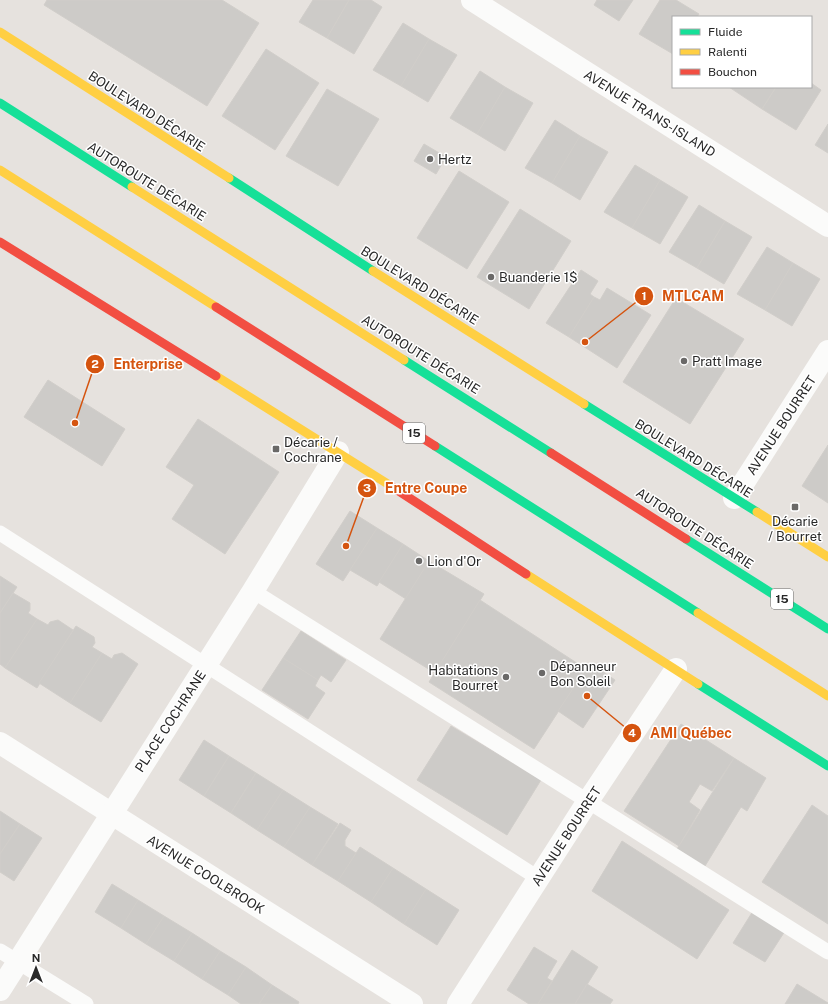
<svg xmlns="http://www.w3.org/2000/svg" width="828" height="1004" font-family="'Public Sans',sans-serif">
	<style>
		.building { fill: #cdcbc8; stroke: #d1ceca }
		.lines { fill: none; stroke-linecap: round; stroke-linejoin: round }
		.lane { stroke: #fbfbfa; stroke-width: 15 }
		.street { stroke: #fbfbfa; stroke-width: 22 }
		.fast { stroke: #16e098; stroke-width: 9 }
		.slow { stroke: #ffcf43; stroke-width: 9 }
		.jam { stroke: #f24e42; stroke-width: 9 }
		.poi-dot { fill: #6a6968; stroke: #fff; stroke-width: 1.5 }
		.labels { text-anchor: middle; stroke-width: 3; stroke-linejoin: round; paint-order: stroke }
		.shield { fill: #fff; stroke: #686868; stroke-width: 1 }
		.shield-label { font-size: 12px; font-weight: bold; fill: #282828 }
		.street-label { font-size: 13px; fill: #282828; stroke: #fff }
		.poi-label { font-size: 13px; fill: #282828; stroke: #fff; text-anchor: start }
		.leader { fill: none; stroke: #d5540f; stroke-width: 1.5 }
		.callout-dot { fill: #d5540f; stroke: #fff; stroke-width: 1.5 }
		.mark-label { font-size: 12px; text-anchor: middle; font-weight: bold; fill: #fff }
		.callout-label { font-size: 14px; text-anchor: middle; font-weight: bold; fill: #d5540f; stroke: #fff; stroke-width: 3; stroke-linejoin: round; paint-order: stroke }
	</style>
	<rect width="100%" height="100%" fill="#e6e2de"/>
	<g class="building">
		<path d="M 47,0 L 222,0 L 259,23 L 207,106 L 44,5 Z"/>
		<path d="M 313,0 L 349,0 L 327,38 L 299,22 Z"/>
		<path d="M 349,0 L 371,0 L 382,7 L 354,54 L 327,38 Z"/>
		<path d="M 597,0 L 633,0 L 619,21 L 594,5 Z"/>
		<path d="M 660,0 L 676,0 L 699,14 L 697,17 L 673,17 L 673,54 L 639,34 Z"/>
		<path d="M 403,23 L 429,39 L 401,86 L 373,70 Z"/>
		<path d="M 429,39 L 457,55 L 428,102 L 401,86 Z"/>
		<path d="M 266,49 L 319,83 L 275,150 L 222,116 Z"/>
		<path d="M 480,71 L 505,87 L 477,134 L 450,118 Z"/>
		<path d="M 811,83 L 821,90 L 796,130 L 762,109 L 776,87 L 811,87 Z"/>
		<path d="M 505,87 L 533,103 L 505,151 L 477,134 Z"/>
		<path d="M 729,87 L 776,87 L 762,109 Z"/>
		<path d="M 327,89 L 379,119 L 338,186 L 286,156 Z"/>
		<path d="M 555,120 L 580,136 L 552,183 L 525,168 Z"/>
		<path d="M 828,124 L 828,153 L 815,145 Z"/>
		<path d="M 580,136 L 608,152 L 580,200 L 552,183 Z"/>
		<path d="M 424,144 L 446,157 L 436,174 L 414,161 Z"/>
		<path d="M 635,165 L 660,180 L 632,228 L 604,212 Z"/>
		<path d="M 459,171 L 509,202 L 467,269 L 417,238 Z"/>
		<path d="M 660,180 L 688,197 L 660,244 L 632,228 Z"/>
		<path d="M 699,205 L 725,221 L 697,268 L 669,252 Z"/>
		<path d="M 520,209 L 571,241 L 529,309 L 477,277 Z"/>
		<path d="M 725,221 L 752,237 L 724,284 L 697,268 Z"/>
		<path d="M 767,247 L 793,263 L 765,310 L 737,294 Z"/>
		<path d="M 793,263 L 820,279 L 792,326 L 765,310 Z"/>
		<path d="M 581,270 L 598,281 L 590,294 L 594,297 L 569,337 L 546,323 Z"/>
		<path d="M 607,288 L 651,315 L 617,368 L 569,337 L 594,297 L 600,300 Z"/>
		<path d="M 676,298 L 744,339 L 690,424 L 623,382 Z"/>
		<path d="M 48,380 L 125,429 L 102,466 L 24,417 Z"/>
		<path d="M 198,419 L 279,472 L 225,554 L 172,519 L 194,485 L 166,467 Z"/>
		<path d="M 828,445 L 828,503 L 802,486 Z"/>
		<path d="M 350,511 L 377,528 L 343,581 L 316,564 Z"/>
		<path d="M 377,528 L 403,544 L 377,586 L 350,570 Z"/>
		<path d="M 403,544 L 429,561 L 406,599 L 379,582 Z"/>
		<path d="M 429,561 L 484,594 L 435,673 L 380,639 Z"/>
		<path d="M 0,576 L 17,587 L 0,613 Z"/>
		<path d="M 13,593 L 30,603 L 30,610 L 28,613 L 37,619 L 5,668 L 0,664 L 0,613 Z"/>
		<path d="M 480,600 L 586,669 L 534,749 L 429,682 Z"/>
		<path d="M 37,619 L 48,625 L 50,622 L 58,620 L 73,630 L 37,688 L 5,668 Z"/>
		<path d="M 76,626 L 94,637 L 95,643 L 92,647 L 102,653 L 70,703 L 39,683 Z"/>
		<path d="M 301,631 L 346,660 L 331,682 L 321,675 L 318,680 L 283,658 Z"/>
		<path d="M 102,653 L 112,659 L 114,655 L 122,653 L 138,664 L 101,722 L 70,703 Z"/>
		<path d="M 283,658 L 318,680 L 315,686 L 325,693 L 308,719 L 262,690 Z"/>
		<path d="M 590,663 L 615,680 L 583,728 L 558,711 Z"/>
		<path d="M 681,724 L 734,758 L 712,791 L 700,784 L 689,802 L 700,810 L 679,846 L 624,811 Z"/>
		<path d="M 451,726 L 541,780 L 507,835 L 417,780 Z"/>
		<path d="M 204,740 L 229,756 L 204,796 L 179,780 Z"/>
		<path d="M 229,756 L 256,773 L 231,813 L 204,796 Z"/>
		<path d="M 734,758 L 766,778 L 747,811 L 741,807 L 705,866 L 677,849 Z"/>
		<path d="M 256,773 L 283,790 L 257,830 L 231,813 Z"/>
		<path d="M 283,790 L 310,807 L 284,847 L 257,830 Z"/>
		<path d="M 812,805 L 828,816 L 828,924 L 762,882 Z"/>
		<path d="M 310,807 L 338,824 L 312,865 L 284,847 Z"/>
		<path d="M 0,811 L 20,824 L 0,854 Z"/>
		<path d="M 340,823 L 351,830 L 345,840 L 345,846 L 356,853 L 338,881 L 312,865 Z"/>
		<path d="M 20,824 L 42,838 L 14,881 L 0,872 L 0,854 Z"/>
		<path d="M 622,841 L 729,910 L 697,959 L 592,891 Z"/>
		<path d="M 360,847 L 393,868 L 371,902 L 338,881 Z"/>
		<path d="M 393,868 L 426,889 L 404,924 L 371,902 Z"/>
		<path d="M 112,884 L 138,900 L 121,928 L 95,912 Z"/>
		<path d="M 426,889 L 459,910 L 437,945 L 404,924 Z"/>
		<path d="M 138,900 L 164,916 L 146,944 L 121,928 Z"/>
		<path d="M 753,911 L 785,931 L 765,962 L 733,943 Z"/>
		<path d="M 164,916 L 192,933 L 174,961 L 146,944 Z"/>
		<path d="M 192,933 L 220,951 L 202,979 L 174,961 Z"/>
		<path d="M 534,947 L 557,961 L 547,978 L 552,981 L 538,1004 L 529,1004 L 507,990 Z"/>
		<path d="M 572,950 L 598,967 L 575,1004 L 538,1004 Z"/>
		<path d="M 220,951 L 246,967 L 228,995 L 202,979 Z"/>
		<path d="M 246,967 L 272,985 L 259,1004 L 241,1004 L 228,995 Z"/>
		<path d="M 587,984 L 613,1000 L 610,1004 L 575,1004 Z"/>
		<path d="M 797,984 L 828,1003 L 827,1004 L 785,1004 Z"/>
		<path d="M 272,985 L 299,1002 L 298,1004 L 259,1004 Z"/>
	</g>
	<g class="lines">
		<g class="lane">
			<path d="M 0,533 L 538,878"/>
			<path d="M 253,591 L 828,952"/>
			<path d="M 0,951 L 86,1004"/>
		</g>
		<g class="street">
			<path d="M 472,0 L 828,226"/>
			<path d="M 734,498 L 828,351"/>
			<path d="M 0,743 L 412,1004"/>
			<path d="M 0,990 L 253,591 L 338,452"/>
			<path d="M 458,1004 L 588,801 L 676,669"/>
		</g>
		<g class="fast">
			<path d="M 0,103 L 132,187"/>
			<path d="M 229,178 L 373,271"/>
			<path d="M 404,360 L 551,453"/>
			<path d="M 584,404 L 757,512"/>
			<path d="M 435,446 L 698,613"/>
			<path d="M 686,539 L 828,629"/>
			<path d="M 698,684 L 828,766"/>
		</g>
		<g class="slow">
			<path d="M 0,32 L 229,178"/>
			<path d="M 0,170 L 216,307"/>
			<path d="M 132,187 L 404,360"/>
			<path d="M 373,271 L 584,404"/>
			<path d="M 216,376 L 391,486"/>
			<path d="M 757,512 L 828,557"/>
			<path d="M 526,574 L 698,684"/>
			<path d="M 698,613 L 828,696"/>
		</g>
		<g class="jam">
			<path d="M 0,242 L 216,376"/>
			<path d="M 216,307 L 435,446"/>
			<path d="M 551,453 L 686,539"/>
			<path d="M 391,486 L 526,574"/>
		</g>
	</g>
	<g class="poi-dot">
		<circle cx="430" cy="159" r="4"/>
		<circle cx="491" cy="277" r="4"/>
		<circle cx="684" cy="361" r="4"/>
		<rect x="272" y="445" width="8" height="8" rx="2"/>
		<rect x="791" y="503" width="8" height="8" rx="2"/>
		<circle cx="419" cy="561" r="4"/>
		<circle cx="542" cy="673" r="4"/>
		<circle cx="506" cy="677" r="4"/>
	</g>
	<g class="labels">
		<g class="shield">
			<rect x="403" y="423" width="22" height="20" rx="3"/>
			<rect x="771" y="589" width="22" height="20" rx="3"/>
		</g>
		<g class="shield-label">
			<text x="414" y="437">15</text>
			<text x="782" y="603">15</text>
		</g>
		<g class="street-label">
			<text transform="translate(147 111) rotate(33)" y="5">BOULEVARD DÉCARIE</text>
			<text transform="translate(650 113) rotate(32)" y="5">AVENUE TRANS-ISLAND</text>
			<text transform="translate(147 181) rotate(32)" y="5">AUTOROUTE DÉCARIE</text>
			<text transform="translate(420 285) rotate(32)" y="5">BOULEVARD DÉCARIE</text>
			<text transform="translate(421 354) rotate(32)" y="5">AUTOROUTE DÉCARIE</text>
			<text transform="translate(781 425) rotate(-57)" y="5">AVENUE BOURRET</text>
			<text transform="translate(694 458) rotate(32)" y="5">BOULEVARD DÉCARIE</text>
			<text transform="translate(695 528) rotate(33)" y="5">AUTOROUTE DÉCARIE</text>
			<text transform="translate(170 721) rotate(-57)" y="5">PLACE COCHRANE</text>
			<text transform="translate(566 836) rotate(-57)" y="5">AVENUE BOURRET</text>
			<text transform="translate(206 874) rotate(32)" y="5">AVENUE COOLBROOK</text>
		</g>
		<g class="poi-label">
			<text x="438" y="164">Hertz</text>
			<text x="499" y="282">Buanderie 1$</text>
			<text x="692" y="366">Pratt Image</text>
			<text x="284" y="447">Décarie /<tspan x="284" dy="15">Cochrane</tspan></text>
			<text x="795" y="526" text-anchor="middle">Décarie<tspan x="795" dy="15">/ Bourret</tspan></text>
			<text x="427" y="566">Lion d'Or</text>
			<text x="550" y="671">Dépanneur<tspan x="550" dy="15">Bon Soleil</tspan></text>
			<text x="498" y="675" text-anchor="end">Habitations<tspan x="498" dy="15">Bourret</tspan></text>
		</g>
	</g>
	<path class="leader" d="M585 342L644 296M75 423L95 364M346 546L367 488M587 696L632 733"/>
	<g class="callout-dot">
		<circle cx="585" cy="342" r="4"/>
		<circle cx="75" cy="423" r="4"/>
		<circle cx="346" cy="546" r="4"/>
		<circle cx="587" cy="696" r="4"/>
		<circle cx="644" cy="296" r="10"/>
		<circle cx="95" cy="364" r="10"/>
		<circle cx="367" cy="488" r="10"/>
		<circle cx="632" cy="733" r="10"/>
	</g>
	<g class="mark-label">
		<text x="644" y="300">1</text>
		<text x="95" y="368">2</text>
		<text x="367" y="492">3</text>
		<text x="632" y="737">4</text>
	</g>
	<g class="callout-label">
		<text x="693" y="301">MTLCAM</text>
		<text x="148" y="369">Enterprise</text>
		<text x="426" y="493">Entre Coupe</text>
		<text x="691" y="738">AMI Québec</text>
	</g>
	<rect x="672" y="16" width="140" height="72" fill="#ffffff" stroke="#a9a9a9"/>
	<rect x="680" y="29" width="20" height="6" fill="#16e098" stroke="#a9a9a9"/>
	<text x="708" y="36" font-size="12" fill="#282828">Fluide</text>
	<rect x="680" y="49" width="20" height="6" fill="#ffcf43" stroke="#a9a9a9"/>
	<text x="708" y="56" font-size="12" fill="#282828">Ralenti</text>
	<rect x="680" y="69" width="20" height="6" fill="#f24e42" stroke="#a9a9a9"/>
	<text x="708" y="76" font-size="12" fill="#282828">Bouchon</text>
	<g transform="translate(36 968)" stroke="#ffffff" stroke-width="3" paint-order="stroke">
	<path d="M0-3L7 15L0 10L-7 15Z" fill="#282828"/>
	<text y="-6" font-size="11" font-weight="bold" text-anchor="middle" fill="#282828">N</text>
	</g>
</svg>
